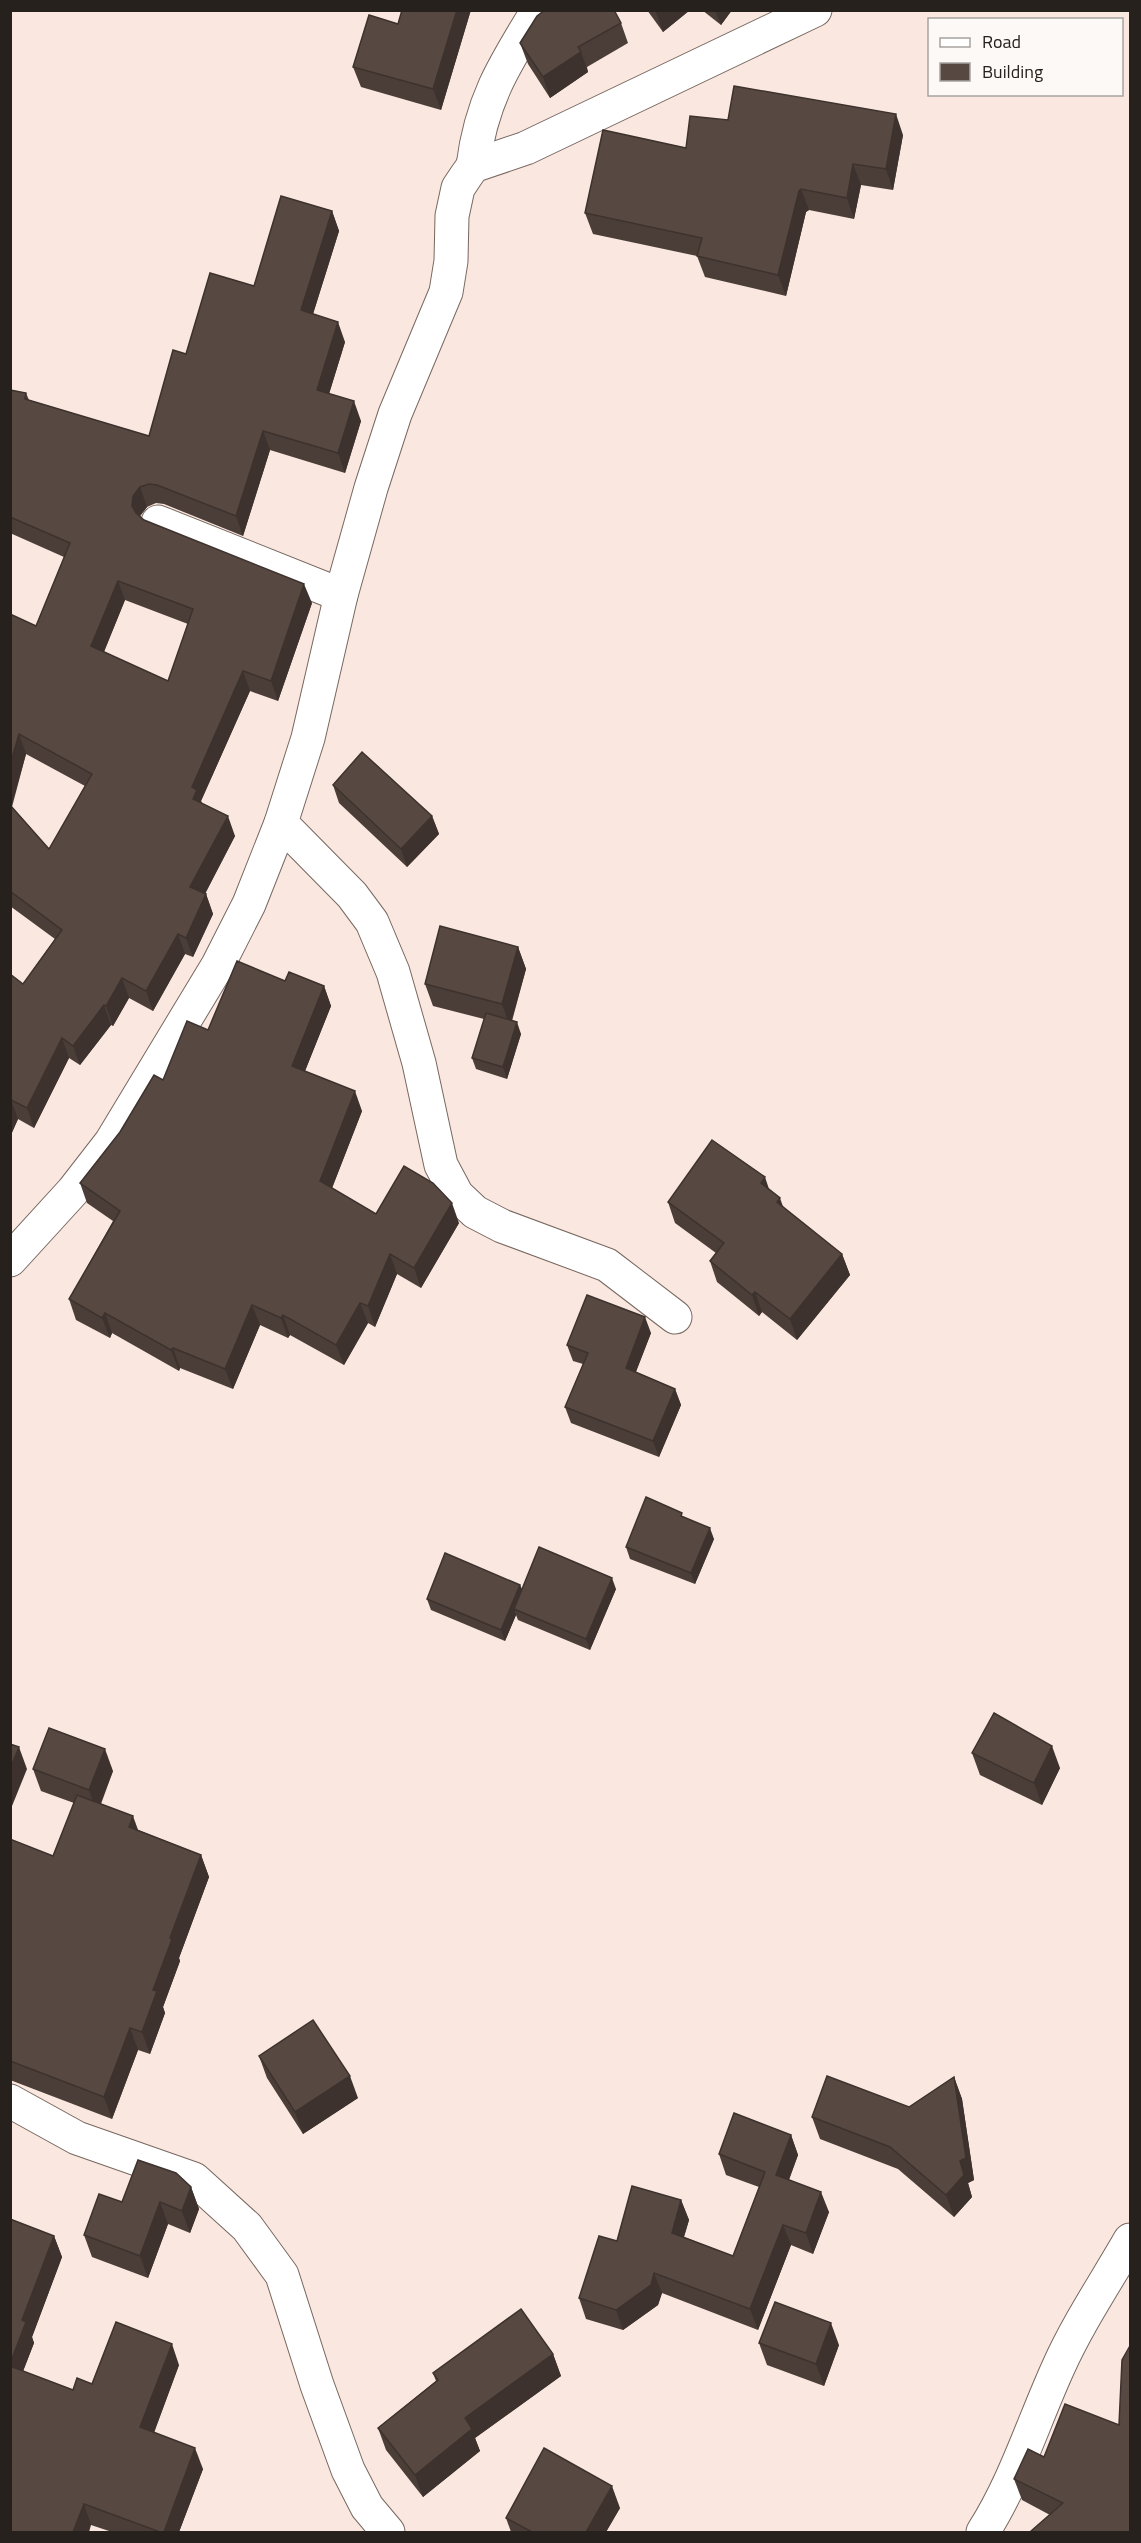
<svg xmlns="http://www.w3.org/2000/svg" width="1141" height="2543" font-family="'Titillium Web',sans-serif">
	<style>
		.lines { fill: none; stroke-linecap: round; stroke-linejoin: round }
		.minor-casing { stroke: #776860; stroke-width: 35 }
		.minor { stroke: #fff; stroke-width: 33 }
		.wall { fill: #4b3e38; fill-rule: evenodd }
		.shaded-wall { fill: #3d322e }
		.building { fill: #574841; stroke: #3d322e; stroke-width: 1.5; fill-rule: evenodd }
	</style>
	<rect width="100%" height="100%" fill="#fae8e0"/>
	<g class="lines">
		<defs>
			<g id="minor">
				<path d="M 473,166 C 481,101 504,65 538,10"/>
				<path d="M 158,522 L 341,595"/>
				<path d="M 281,823 L 352,895 L 372,922 L 393,972 L 419,1063 L 441,1165 L 457,1195 L 475,1212 L 502,1226 L 607,1265 L 675,1317"/>
				<path d="M 10,1260 L 73,1191 L 111,1142 L 218,965 L 249,904 L 281,823 L 308,738 L 341,595 L 371,488 L 395,414 L 446,292 L 451,261 L 452,216 L 458,188 L 466,176 L 473,166 L 526,148 L 815,10"/>
				<path d="M 10,2101 L 77,2138 L 194,2179 L 247,2227 L 282,2275 L 317,2385 L 348,2470 L 367,2507 L 388,2532"/>
				<path d="M 983,2532 C 1015,2482 1033,2423 1058,2368 C 1078,2323 1106,2282 1130,2240"/>
			</g>
		</defs>
		<use href="#minor" class="minor-casing"/>
		<use href="#minor" class="minor"/>
	</g>
	<g class="wall">
		<path d="M 647,10 L 690,10 L 663,32 Z"/>
		<path d="M 702,10 L 732,10 L 721,25 Z"/>
		<path d="M 470,13 L 441,110 L 361,87 L 353,67 L 398,24 Z"/>
		<path d="M 621,23 L 628,43 L 587,67 L 588,72 L 550,98 L 528,64 L 520,43 Z"/>
		<path d="M 728,120 L 903,135 L 893,190 L 861,185 L 854,219 L 809,210 L 806,212 L 786,296 L 705,277 L 697,256 L 593,234 L 585,213 Z"/>
		<path d="M 332,211 L 339,231 L 313,314 L 345,342 L 329,394 L 361,421 L 345,473 L 270,450 L 243,536 L 164,504 L 156,503 L 147,507 L 140,516 L 140,517 L 144,520 L 312,603 L 278,701 L 250,691 L 201,801 L 202,803 L 235,836 L 205,894 L 206,894 L 213,914 L 193,957 L 185,954 L 153,1011 L 129,998 L 113,1026 L 111,1025 L 80,1065 L 69,1058 L 34,1128 L 18,1119 L 10,1137 L 10,974 L 23,984 L 55,939 L 10,906 L 10,614 L 36,626 L 64,557 L 10,533 L 10,390 L 26,393 L 29,400 L 149,436 L 186,354 ZM 125,600 L 188,624 L 168,681 L 104,652 ZM 26,754 L 85,786 L 49,849 L 12,807 Z"/>
		<path d="M 333,785 L 432,816 L 439,834 L 407,867 L 339,803 Z"/>
		<path d="M 518,947 L 526,969 L 512,1021 L 521,1034 L 507,1079 L 476,1069 L 472,1058 L 484,1019 L 433,1006 L 425,984 Z"/>
		<path d="M 285,981 L 324,986 L 331,1006 L 305,1071 L 362,1111 L 332,1188 L 376,1214 L 459,1223 L 421,1288 L 397,1274 L 375,1327 L 368,1323 L 344,1365 L 290,1335 L 288,1338 L 260,1325 L 233,1389 L 180,1368 L 179,1371 L 112,1333 L 110,1338 L 76,1320 L 69,1299 L 113,1221 L 87,1203 L 80,1183 L 163,1080 L 208,1030 Z"/>
		<path d="M 769,1189 L 784,1208 L 842,1254 L 850,1275 L 797,1340 L 762,1312 L 759,1316 L 717,1282 L 710,1261 L 716,1253 L 675,1223 L 668,1202 Z"/>
		<path d="M 651,1333 L 636,1372 L 675,1389 L 681,1405 L 659,1457 L 571,1423 L 565,1407 L 583,1364 L 573,1361 L 567,1345 Z"/>
		<path d="M 683,1517 L 714,1539 L 695,1584 L 630,1559 L 626,1547 Z"/>
		<path d="M 520,1585 L 522,1589 L 616,1589 L 590,1650 L 518,1620 L 516,1615 L 505,1641 L 431,1610 L 427,1599 Z"/>
		<path d="M 972,1753 L 1060,1768 L 1042,1805 L 980,1775 Z"/>
		<path d="M 33,1769 L 113,1771 L 101,1804 L 138,1830 L 201,1855 L 209,1877 L 179,1958 L 180,1961 L 163,2007 L 165,2013 L 150,2054 L 138,2050 L 112,2119 L 10,2080 L 10,1839 L 53,1856 L 74,1803 L 41,1791 Z"/>
		<path d="M 259,2056 L 358,2098 L 303,2134 L 267,2078 Z"/>
		<path d="M 954,2077 L 962,2099 L 974,2180 L 968,2183 L 972,2197 L 954,2217 L 898,2169 L 820,2139 L 812,2117 L 909,2107 Z"/>
		<path d="M 791,2135 L 798,2155 L 789,2180 L 829,2212 L 813,2254 L 791,2245 L 758,2330 L 662,2293 L 658,2305 L 623,2330 L 586,2319 L 579,2298 L 617,2241 L 681,2200 L 689,2220 L 684,2237 L 733,2256 L 759,2187 L 726,2175 L 719,2154 Z"/>
		<path d="M 191,2187 L 199,2209 L 190,2233 L 168,2224 L 148,2278 L 92,2257 L 84,2235 L 122,2202 Z"/>
		<path d="M 10,2219 L 54,2236 L 62,2257 L 32,2337 L 34,2343 L 23,2371 L 73,2390 L 179,2365 L 154,2433 L 203,2469 L 179,2532 L 112,2532 L 91,2525 L 10,2532 Z"/>
		<path d="M 759,2343 L 839,2345 L 824,2386 L 767,2365 Z"/>
		<path d="M 553,2354 L 561,2376 L 475,2438 L 480,2451 L 423,2497 L 386,2450 L 378,2428 L 436,2381 L 433,2373 Z"/>
		<path d="M 1119,2425 L 1131,2532 L 1050,2515 L 1022,2500 L 1014,2479 L 1044,2457 Z"/>
		<path d="M 620,2508 L 606,2532 L 511,2532 L 506,2518 Z"/>
	</g>
	<g class="shaded-wall">
		<path d="M 457,10 L 472,10 L 470,13 L 441,110 L 433,89 Z"/>
		<path d="M 655,10 L 690,10 L 663,32 Z"/>
		<path d="M 715,10 L 732,10 L 721,25 Z"/>
		<path d="M 581,52 L 588,72 L 550,98 L 543,77 Z"/>
		<path d="M 896,114 L 903,135 L 893,190 L 886,169 Z"/>
		<path d="M 853,164 L 861,185 L 854,219 L 847,198 Z"/>
		<path d="M 801,189 L 809,210 L 806,212 L 786,296 L 778,275 L 799,191 Z"/>
		<path d="M 332,211 L 339,231 L 308,330 L 301,310 Z"/>
		<path d="M 338,322 L 345,342 L 324,410 L 317,390 Z"/>
		<path d="M 354,401 L 361,421 L 345,473 L 338,453 Z"/>
		<path d="M 263,431 L 270,450 L 243,536 L 236,516 Z"/>
		<path d="M 140,487 L 147,507 L 140,516 L 140,525 L 132,506 L 133,496 Z"/>
		<path d="M 118,581 L 125,600 L 98,666 L 91,646 Z"/>
		<path d="M 304,584 L 312,603 L 278,701 L 271,681 Z"/>
		<path d="M 243,671 L 250,691 L 201,801 L 205,810 L 193,799 L 192,787 Z"/>
		<path d="M 19,734 L 26,754 L 10,811 L 10,765 Z"/>
		<path d="M 228,816 L 235,836 L 198,907 L 190,887 Z"/>
		<path d="M 432,816 L 439,834 L 407,867 L 401,849 Z"/>
		<path d="M 206,894 L 213,914 L 193,957 L 186,938 Z"/>
		<path d="M 178,934 L 185,954 L 153,1011 L 146,991 Z"/>
		<path d="M 518,947 L 526,969 L 510,1026 L 502,1004 Z"/>
		<path d="M 122,978 L 129,998 L 113,1026 L 106,1006 Z"/>
		<path d="M 324,986 L 331,1006 L 299,1086 L 292,1066 Z"/>
		<path d="M 104,1005 L 111,1025 L 80,1065 L 73,1046 Z"/>
		<path d="M 517,1022 L 521,1034 L 507,1079 L 503,1067 Z"/>
		<path d="M 62,1038 L 69,1058 L 34,1128 L 27,1108 Z"/>
		<path d="M 355,1091 L 362,1111 L 327,1201 L 320,1181 Z"/>
		<path d="M 11,1100 L 18,1119 L 10,1137 L 10,1101 Z"/>
		<path d="M 765,1177 L 772,1198 L 761,1183 Z"/>
		<path d="M 780,1198 L 787,1218 L 777,1202 Z"/>
		<path d="M 452,1203 L 459,1223 L 421,1288 L 414,1268 Z"/>
		<path d="M 390,1254 L 397,1274 L 375,1327 L 368,1306 Z"/>
		<path d="M 842,1254 L 850,1275 L 797,1340 L 790,1319 Z"/>
		<path d="M 755,1292 L 762,1312 L 759,1316 L 752,1295 Z"/>
		<path d="M 360,1303 L 368,1323 L 344,1365 L 336,1345 Z"/>
		<path d="M 252,1305 L 260,1325 L 233,1389 L 225,1369 Z"/>
		<path d="M 105,1313 L 112,1333 L 110,1338 L 102,1318 Z"/>
		<path d="M 283,1315 L 290,1335 L 288,1338 L 281,1318 Z"/>
		<path d="M 645,1317 L 651,1333 L 631,1384 L 626,1368 Z"/>
		<path d="M 173,1348 L 180,1368 L 179,1371 L 171,1350 Z"/>
		<path d="M 675,1389 L 681,1405 L 659,1457 L 653,1441 Z"/>
		<path d="M 710,1528 L 714,1539 L 695,1584 L 691,1573 Z"/>
		<path d="M 612,1578 L 616,1589 L 590,1650 L 586,1639 Z"/>
		<path d="M 520,1585 L 524,1596 L 514,1609 L 516,1615 L 505,1641 L 501,1630 Z"/>
		<path d="M 1052,1746 L 1060,1768 L 1042,1805 L 1034,1783 Z"/>
		<path d="M 19,1747 L 27,1769 L 10,1811 L 10,1769 Z"/>
		<path d="M 105,1749 L 113,1771 L 97,1812 L 89,1790 Z"/>
		<path d="M 133,1816 L 141,1838 L 129,1827 Z"/>
		<path d="M 201,1855 L 209,1877 L 179,1958 L 180,1961 L 163,2007 L 165,2013 L 150,2054 L 142,2032 L 153,1990 L 170,1938 Z"/>
		<path d="M 130,2028 L 138,2050 L 112,2119 L 104,2097 Z"/>
		<path d="M 350,2076 L 358,2098 L 303,2134 L 295,2112 Z"/>
		<path d="M 954,2077 L 962,2099 L 974,2180 L 968,2183 L 972,2197 L 954,2217 L 946,2195 L 960,2161 Z"/>
		<path d="M 791,2135 L 798,2155 L 783,2195 L 776,2175 Z"/>
		<path d="M 191,2187 L 199,2209 L 190,2233 L 182,2211 Z"/>
		<path d="M 821,2192 L 829,2212 L 813,2254 L 806,2233 Z"/>
		<path d="M 681,2200 L 689,2220 L 679,2253 L 672,2233 Z"/>
		<path d="M 160,2202 L 168,2224 L 148,2278 L 140,2256 Z"/>
		<path d="M 783,2225 L 791,2245 L 758,2330 L 750,2309 Z"/>
		<path d="M 54,2236 L 62,2257 L 32,2337 L 34,2343 L 17,2387 L 10,2368 L 10,2364 L 22,2320 Z"/>
		<path d="M 654,2273 L 662,2293 L 658,2305 L 623,2330 L 616,2310 Z"/>
		<path d="M 831,2323 L 839,2345 L 824,2386 L 816,2364 Z"/>
		<path d="M 172,2344 L 179,2365 L 148,2448 L 140,2427 Z"/>
		<path d="M 553,2354 L 561,2376 L 475,2438 L 480,2451 L 423,2497 L 415,2475 L 465,2418 Z"/>
		<path d="M 195,2448 L 203,2469 L 179,2532 L 164,2532 Z"/>
		<path d="M 612,2486 L 620,2508 L 606,2532 L 586,2532 Z"/>
		<path d="M 84,2504 L 91,2525 L 89,2532 L 73,2532 Z"/>
	</g>
	<g class="building">
		<path d="M 402,10 L 457,10 L 433,89 L 353,67 L 369,15 L 398,24 Z"/>
		<path d="M 545,10 L 614,10 L 621,23 L 578,47 L 581,52 L 543,77 L 520,43 L 537,16 Z"/>
		<path d="M 734,86 L 896,114 L 886,169 L 853,164 L 847,198 L 801,189 L 799,191 L 778,275 L 697,256 L 702,238 L 585,213 L 603,130 L 686,148 L 690,116 L 728,120 Z"/>
		<path d="M 281,196 L 332,211 L 301,310 L 338,322 L 317,390 L 354,401 L 338,453 L 263,431 L 236,516 L 157,485 L 149,484 L 140,487 L 133,496 L 132,506 L 136,513 L 144,520 L 304,584 L 271,681 L 243,671 L 192,787 L 197,790 L 193,799 L 228,816 L 190,887 L 206,894 L 186,938 L 178,934 L 146,991 L 122,978 L 106,1006 L 104,1005 L 73,1046 L 62,1038 L 27,1108 L 11,1100 L 10,1101 L 10,974 L 23,984 L 62,930 L 10,891 L 10,805 L 49,849 L 92,774 L 19,734 L 10,765 L 10,614 L 36,626 L 70,543 L 10,517 L 10,390 L 26,393 L 25,399 L 149,436 L 173,350 L 186,354 L 210,273 L 254,286 ZM 118,581 L 193,609 L 168,681 L 91,646 Z"/>
		<path d="M 362,752 L 432,816 L 401,849 L 333,785 Z"/>
		<path d="M 440,926 L 518,947 L 502,1004 L 425,984 Z"/>
		<path d="M 237,961 L 285,981 L 289,972 L 324,986 L 292,1066 L 355,1091 L 320,1181 L 376,1214 L 404,1166 L 433,1183 L 452,1203 L 414,1268 L 390,1254 L 368,1306 L 360,1303 L 336,1345 L 283,1315 L 281,1318 L 252,1305 L 225,1369 L 173,1348 L 171,1350 L 105,1313 L 102,1318 L 69,1299 L 120,1211 L 80,1183 L 120,1132 L 154,1075 L 163,1080 L 187,1021 L 208,1030 Z"/>
		<path d="M 486,1013 L 517,1022 L 503,1067 L 472,1058 Z"/>
		<path d="M 712,1140 L 765,1177 L 761,1183 L 780,1198 L 777,1202 L 842,1254 L 790,1319 L 755,1292 L 752,1295 L 710,1261 L 724,1243 L 668,1202 Z"/>
		<path d="M 587,1295 L 645,1317 L 626,1368 L 675,1389 L 653,1441 L 565,1407 L 588,1353 L 567,1345 Z"/>
		<path d="M 646,1497 L 682,1513 L 681,1516 L 710,1528 L 691,1573 L 626,1547 Z"/>
		<path d="M 539,1547 L 612,1578 L 586,1639 L 514,1609 Z"/>
		<path d="M 445,1553 L 520,1585 L 501,1630 L 427,1599 Z"/>
		<path d="M 994,1713 L 1052,1746 L 1034,1783 L 972,1753 Z"/>
		<path d="M 49,1728 L 105,1749 L 89,1790 L 33,1769 Z"/>
		<path d="M 10,1744 L 19,1747 L 10,1769 Z"/>
		<path d="M 77,1795 L 133,1816 L 129,1827 L 201,1855 L 170,1938 L 172,1939 L 153,1990 L 157,1991 L 142,2032 L 130,2028 L 104,2097 L 10,2061 L 10,1839 L 53,1856 Z"/>
		<path d="M 313,2020 L 350,2076 L 295,2112 L 259,2056 Z"/>
		<path d="M 827,2076 L 909,2107 L 954,2077 L 966,2158 L 960,2161 L 964,2175 L 946,2195 L 890,2147 L 812,2117 Z"/>
		<path d="M 734,2113 L 791,2135 L 776,2175 L 821,2192 L 806,2233 L 783,2225 L 750,2309 L 654,2273 L 651,2285 L 616,2310 L 579,2298 L 599,2236 L 617,2241 L 632,2186 L 681,2200 L 672,2233 L 733,2256 L 765,2172 L 719,2154 Z"/>
		<path d="M 138,2160 L 176,2173 L 191,2187 L 182,2211 L 160,2202 L 140,2256 L 84,2235 L 99,2194 L 122,2202 Z"/>
		<path d="M 10,2219 L 54,2236 L 22,2320 L 26,2322 L 10,2364 Z"/>
		<path d="M 775,2302 L 831,2323 L 816,2364 L 759,2343 Z"/>
		<path d="M 521,2309 L 553,2354 L 465,2418 L 472,2429 L 415,2475 L 378,2428 L 438,2380 L 433,2373 Z"/>
		<path d="M 116,2322 L 172,2344 L 140,2427 L 195,2448 L 164,2532 L 160,2532 L 84,2504 L 73,2532 L 10,2532 L 10,2366 L 73,2390 L 77,2378 L 92,2384 Z"/>
		<path d="M 1131,2344 L 1131,2532 L 1030,2532 L 1063,2503 L 1014,2479 L 1028,2449 L 1044,2457 L 1065,2404 L 1119,2425 L 1122,2360 Z"/>
		<path d="M 544,2448 L 612,2486 L 586,2532 L 532,2532 L 506,2518 Z"/>
	</g>
	<rect width="1141" height="2543" fill="none" stroke="#27211d" stroke-width="24"/>
	<rect x="928" y="18" width="195" height="78" fill="#fcf9f7" stroke="#a7a3a0" stroke-width="1.5"/>
	<rect x="940" y="38" width="30" height="9" fill="#ffffff" stroke="#a7a3a0" stroke-width="1.5"/>
	<text x="982" y="48" font-size="18" fill="#27211d">Road</text>
	<rect x="940" y="63" width="30" height="18" fill="#574841" stroke="#a7a3a0" stroke-width="1.5"/>
	<text x="982" y="78" font-size="18" fill="#27211d">Building</text>
</svg>
